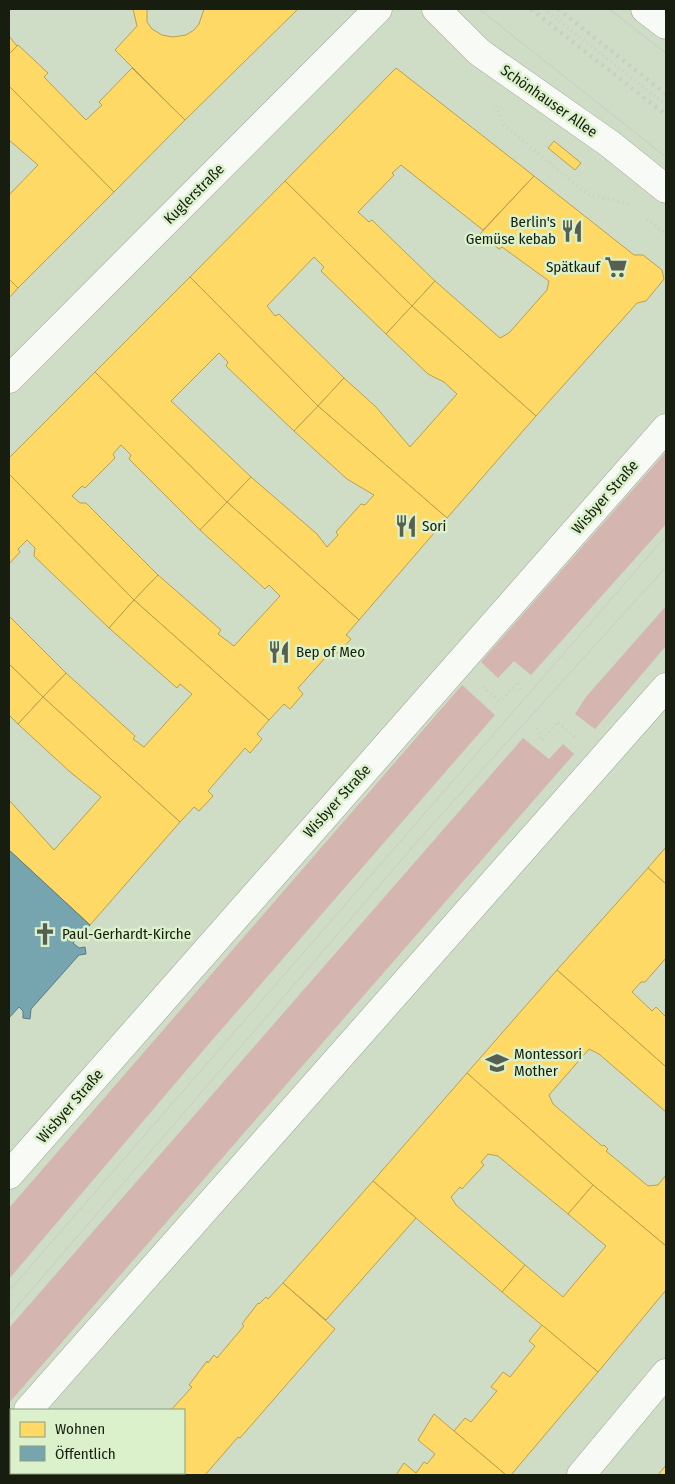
<svg xmlns="http://www.w3.org/2000/svg" width="675" height="1484" font-family="'Fira Sans Condensed',sans-serif">
	<style>
		.green { fill: #d4b5af }
		.homes { fill: #ffd966; stroke: #b9a14c }
		.public { fill: #76a5af; stroke: #5a7c7f }
		.lines { fill: none; stroke-linecap: round; stroke-linejoin: round }
		.minor-casing { stroke: #9aa493; stroke-width: 29 }
		.major-casing { stroke: #9aa493; stroke-width: 29 }
		.path { stroke: #cacec7; stroke-width: 3; stroke-dasharray: 1 4; stroke-linecap: butt }
		.minor { stroke: #f8faf6; stroke-width: 28 }
		.major { stroke: #f8faf6; stroke-width: 28 }
		.tram { stroke: #c9cdc6; stroke-width: 1 }
		.rail { stroke: #c9cdc6; stroke-width: 4; stroke-dasharray: 2.5 5; stroke-linecap: butt }
		.labels { text-anchor: middle; stroke-width: 5; stroke-linejoin: round; paint-order: stroke }
		.street-label { font-size: 15px; fill: #171e10; stroke: #dbf1cb }
		.poi-label { font-size: 15px; fill: #171e10; stroke: #dbf1cb; text-anchor: start }
	</style>
	<rect width="100%" height="100%" fill="#cfdcc6"/>
	<g class="green">
		<path d="M 666,452 L 666,524 L 531,675 L 514,661 L 498,678 L 481,662 Z"/>
		<path d="M 666,606 L 666,646 L 595,729 L 575,714 L 586,697 Z"/>
		<path d="M 462,685 L 495,715 L 207,1046 L 9,1279 L 9,1208 Z"/>
		<path d="M 523,738 L 549,759 L 563,744 L 574,754 L 9,1403 L 9,1328 Z"/>
	</g>
	<g class="homes">
		<path d="M 133,9 L 147,9 L 147,22 L 152,29 L 162,35 L 173,37 L 186,35 L 194,30 L 199,24 L 204,9 L 298,9 L 185,120 L 115,50 L 137,26 Z"/>
		<path d="M 9,36 L 17,46 L 9,54 Z"/>
		<path d="M 18,45 L 48,73 L 44,77 L 86,120 L 102,105 L 99,102 L 132,68 L 185,120 L 114,192 L 9,86 L 9,54 Z"/>
		<path d="M 396,68 L 534,176 L 483,230 L 401,165 L 392,173 L 394,175 L 358,212 L 369,222 L 372,220 L 435,281 L 412,306 L 285,181 Z"/>
		<path d="M 9,86 L 114,192 L 18,288 L 9,279 L 9,195 L 38,165 L 9,140 Z"/>
		<path d="M 554,141 L 581,163 L 575,170 L 548,148 Z"/>
		<path d="M 534,176 L 634,255 L 643,255 L 662,270 L 664,279 L 646,301 L 637,303 L 536,416 L 412,306 L 435,281 L 500,338 L 509,333 L 547,290 L 549,281 L 502,247 L 499,249 L 480,234 Z"/>
		<path d="M 285,181 L 412,306 L 386,334 L 321,271 L 324,267 L 314,257 L 267,306 L 275,316 L 279,314 L 344,378 L 318,406 L 190,277 Z"/>
		<path d="M 190,277 L 318,406 L 294,431 L 226,366 L 228,362 L 219,353 L 171,401 L 251,477 L 227,502 L 95,372 Z"/>
		<path d="M 9,279 L 18,288 L 9,298 Z"/>
		<path d="M 412,306 L 536,416 L 447,518 L 318,406 L 344,378 L 376,407 L 410,447 L 457,394 L 444,382 L 428,374 L 386,334 Z"/>
		<path d="M 95,372 L 227,502 L 200,530 L 129,459 L 131,455 L 121,445 L 113,454 L 115,458 L 85,488 L 82,486 L 72,496 L 80,503 L 86,503 L 158,575 L 134,600 L 9,474 L 9,458 Z"/>
		<path d="M 318,406 L 447,518 L 359,620 L 227,502 L 251,477 L 317,534 L 327,547 L 338,535 L 336,532 L 361,504 L 365,505 L 374,495 L 347,479 L 294,431 Z"/>
		<path d="M 9,474 L 134,600 L 109,628 L 34,556 L 35,548 L 27,540 L 18,549 L 20,552 L 9,564 Z"/>
		<path d="M 227,502 L 359,620 L 346,635 L 351,639 L 338,653 L 333,649 L 298,688 L 303,694 L 290,709 L 284,704 L 269,720 L 134,600 L 158,575 L 221,630 L 218,634 L 234,646 L 280,596 L 269,585 L 265,589 L 200,530 Z"/>
		<path d="M 134,600 L 269,720 L 257,734 L 262,739 L 250,753 L 245,748 L 208,791 L 213,796 L 199,811 L 194,807 L 180,822 L 43,697 L 66,673 L 135,736 L 133,739 L 144,747 L 192,694 L 180,684 L 177,688 L 109,628 Z"/>
		<path d="M 9,616 L 66,673 L 43,697 L 9,664 Z"/>
		<path d="M 9,664 L 43,697 L 18,724 L 9,715 Z"/>
		<path d="M 43,697 L 180,822 L 90,925 L 9,850 L 9,800 L 54,850 L 101,797 L 69,771 L 18,724 Z"/>
		<path d="M 666,847 L 666,884 L 648,868 Z"/>
		<path d="M 648,868 L 666,884 L 666,958 L 645,982 L 641,982 L 632,992 L 652,1011 L 656,1007 L 666,1017 L 666,1067 L 557,970 Z"/>
		<path d="M 557,970 L 666,1067 L 666,1112 L 599,1054 L 589,1049 L 549,1095 L 553,1104 L 602,1146 L 604,1145 L 608,1149 L 606,1151 L 648,1186 L 658,1185 L 666,1175 L 666,1246 L 593,1185 L 467,1073 Z"/>
		<path d="M 467,1073 L 593,1185 L 568,1214 L 498,1156 L 488,1154 L 481,1162 L 484,1165 L 462,1189 L 460,1187 L 451,1197 L 456,1205 L 525,1265 L 502,1292 L 373,1181 Z"/>
		<path d="M 373,1181 L 416,1218 L 326,1320 L 283,1283 Z"/>
		<path d="M 593,1185 L 666,1246 L 666,1290 L 598,1372 L 502,1292 L 525,1265 L 563,1297 L 606,1246 L 568,1214 Z"/>
		<path d="M 283,1283 L 335,1329 L 240,1438 L 238,1437 L 205,1475 L 109,1475 L 111,1473 L 184,1473 L 184,1410 L 171,1410 L 192,1387 L 189,1385 L 207,1361 L 208,1363 L 214,1355 L 217,1358 L 244,1326 L 242,1324 L 258,1303 L 259,1304 L 266,1297 L 268,1299 Z"/>
		<path d="M 542,1325 L 598,1372 L 511,1475 L 506,1475 L 454,1431 L 465,1418 L 471,1422 L 497,1391 L 491,1387 L 503,1372 L 510,1377 L 535,1346 L 529,1341 Z"/>
		<path d="M 434,1414 L 454,1431 L 506,1475 L 396,1475 L 404,1463 L 416,1473 L 424,1462 L 427,1464 L 435,1454 L 418,1440 Z"/>
		<path d="M 666,1465 L 666,1475 L 658,1475 Z"/>
	</g>
	<path class="public" d="M 9,850 L 90,925 L 73,943 L 79,948 L 85,947 L 86,954 L 79,955 L 31,1009 L 30,1019 L 23,1018 L 23,1011 L 19,1007 L 9,1018 Z"/>
	<g class="lines">
		<defs>
			<g id="minor">
				<path d="M 9,379 L 378,9"/>
				<path d="M 581,1475 L 666,1373"/>
			</g>
			<g id="major">
				<path d="M 436,9 L 479,52 L 610,144 L 666,189"/>
				<path d="M 645,9 L 666,25"/>
				<path d="M 9,1175 L 666,428"/>
				<path d="M 28,1410 L 666,687"/>
				<path d="M 9,1432 L 11,1429"/>
			</g>
		</defs>
		<use href="#minor" class="minor-casing"/>
		<use href="#major" class="major-casing"/>
		<g class="path">
			<path d="M 544,9 L 666,105"/>
			<path d="M 496,106 L 504,125 L 587,194 L 629,204"/>
			<path d="M 647,219 L 666,234"/>
			<path d="M 483,687 L 500,701 L 518,682 L 522,691"/>
			<path d="M 537,728 L 542,741 L 557,722 L 577,739"/>
		</g>
		<use href="#minor" class="minor"/>
		<use href="#major" class="major"/>
		<g class="tram">
			<path d="M 479,9 L 666,157"/>
			<path d="M 609,9 L 666,53"/>
			<path d="M 9,1291 L 666,536"/>
			<path d="M 9,1316 L 423,835 L 666,567"/>
		</g>
		<g class="rail">
			<path d="M 531,9 L 666,115"/>
			<path d="M 558,9 L 666,94"/>
		</g>
	</g>
	<defs>
		<symbol id="restaurant-bare" viewBox="-9 -9 18 18"><path d="M-5-6h1v4h1v-4h1v4h1v-4h1v5L-1.5 .5V6h-2V.5L-5-1ZM5-6V6H3V1.5H1.5Q1.5-4 5-6Z" fill="#576050" stroke="#dbf1cb" stroke-width="2.5" paint-order="stroke"/></symbol>
		<symbol id="supermarket-bare" viewBox="-9 -9 18 18"><path d="M-6-5.5h2.5l.6 2H6L4.5 2H-2.5L-4.4-4H-6ZM-1.5 3.2a1.3 1.3 0 1 0 .1 0ZM3 3.2a1.3 1.3 0 1 0 .1 0Z" fill="#576050" stroke="#dbf1cb" stroke-width="2.5" paint-order="stroke"/></symbol>
		<symbol id="church-bare" viewBox="-9 -9 18 18"><path d="M-1.2-6h2.4v3.5h3.3v2.4h-3.3V6h-2.4V-.1h-3.3v-2.4h3.3Z" fill="#576050" stroke="#dbf1cb" stroke-width="2.5" paint-order="stroke"/></symbol>
		<symbol id="school-bare" viewBox="-9 -9 18 18"><path d="M0-5L7-2L0 1L-7-2ZM-4 1L0 2.5L4 1V4Q0 6-4 4Z" fill="#576050" stroke="#dbf1cb" stroke-width="2.5" paint-order="stroke"/></symbol>
	</defs>
	<g fill-rule="evenodd">
		<use href="#restaurant-bare" x="556" y="215" width="32" height="32"/>
		<use href="#supermarket-bare" x="600" y="251" width="32" height="32"/>
		<use href="#restaurant-bare" x="390" y="510" width="32" height="32"/>
		<use href="#restaurant-bare" x="263" y="636" width="32" height="32"/>
		<use href="#church-bare" x="29" y="918" width="32" height="32"/>
		<use href="#school-bare" x="481" y="1047" width="32" height="32"/>
	</g>
	<g class="labels">
		<g class="street-label">
			<text transform="translate(549 101) rotate(35)" y="5">Schönhauser Allee</text>
			<text transform="translate(194 194) rotate(-45)" y="5">Kuglerstraße</text>
			<text transform="translate(605 497) rotate(-49)" y="5">Wisbyer Straße</text>
			<text transform="translate(337 801) rotate(-48)" y="5">Wisbyer Straße</text>
			<text transform="translate(70 1106) rotate(-49)" y="5">Wisbyer Straße</text>
		</g>
		<g class="poi-label">
			<text x="556" y="227" text-anchor="end">Berlin's<tspan x="556" dy="17">Gemüse kebab</tspan></text>
			<text x="600" y="272" text-anchor="end">Spätkauf</text>
			<text x="422" y="531">Sori</text>
			<text x="296" y="657">Bep of Meo</text>
			<text x="62" y="939">Paul-Gerhardt-Kirche</text>
			<text x="514" y="1059">Montessori<tspan x="514" dy="17">Mother</tspan></text>
		</g>
	</g>
	<rect width="675" height="1484" fill="none" stroke="#171e10" stroke-width="20"/>
	<rect x="10" y="1409" width="175" height="65" fill="#dbf1cb" stroke="#8d9d80"/>
	<rect x="20" y="1422" width="25" height="15" fill="#ffd966" stroke="#8d9d80"/>
	<text x="55" y="1434" font-size="15" fill="#171e10">Wohnen</text>
	<rect x="20" y="1446" width="25" height="15" fill="#76a5af" stroke="#8d9d80"/>
	<text x="55" y="1459" font-size="15" fill="#171e10">Öffentlich</text>
</svg>
